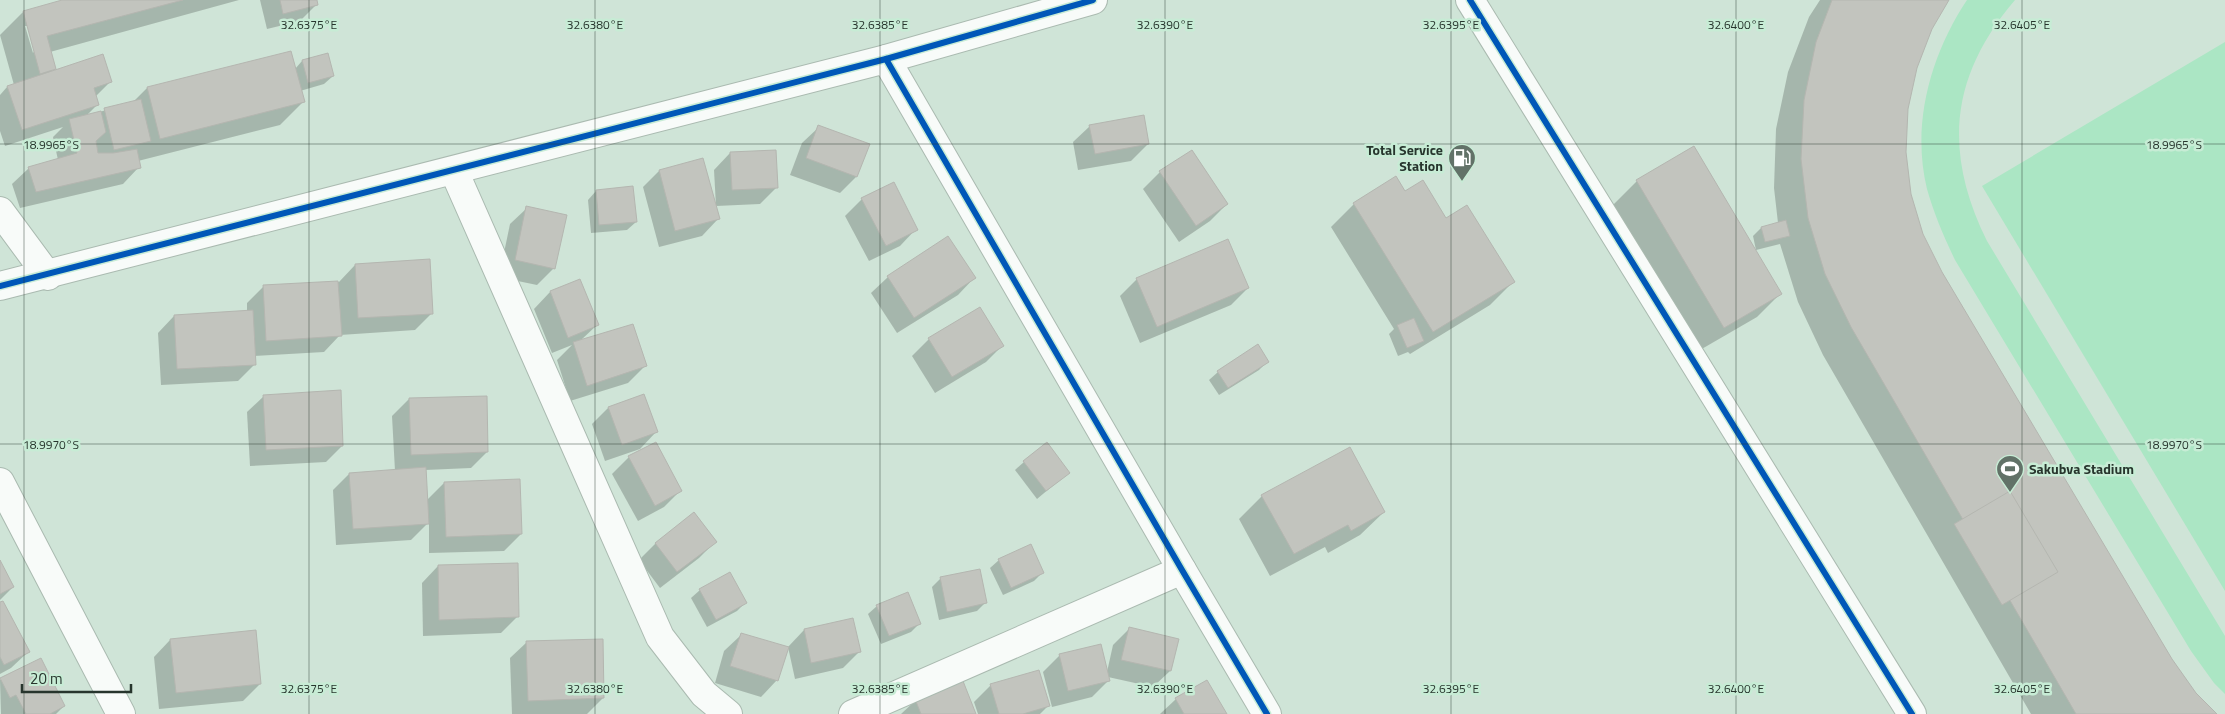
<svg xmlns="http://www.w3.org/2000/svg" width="2225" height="714" font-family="'Titillium Web',sans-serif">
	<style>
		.green { fill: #abe6c4 }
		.shadow { fill: #0003; fill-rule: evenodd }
		.building { fill: #c2c4be; stroke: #b4b6b0 }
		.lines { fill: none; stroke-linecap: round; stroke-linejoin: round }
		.minor-casing { stroke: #aabab0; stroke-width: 30 }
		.minor { stroke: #f8fbf9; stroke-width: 28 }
		.cycleway-casing { stroke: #c7ecd5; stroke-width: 9 }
		.cycleway { stroke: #0057b8; stroke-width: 6 }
		.ticks { fill: none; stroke: #27352d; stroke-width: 1; stroke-opacity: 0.45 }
		.labels { text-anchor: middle; stroke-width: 5; stroke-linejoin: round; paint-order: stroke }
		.poi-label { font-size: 14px; font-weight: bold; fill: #27352d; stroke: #c7ecd5; text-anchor: end }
		.ticks-label { font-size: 12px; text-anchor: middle; fill: #27352d; stroke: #c7ecd5; stroke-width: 5; stroke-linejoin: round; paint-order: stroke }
	</style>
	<rect width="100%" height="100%" fill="#cfe4d7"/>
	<g class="green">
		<path d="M 1967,0 L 2015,0 C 1950,76 1943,152 1987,241 L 2225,636 L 2225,694 L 2214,683 L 2191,651 L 1955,260 C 1944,237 1934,214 1927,189 C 1911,124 1931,54 1967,0 Z"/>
		<path d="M 2225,42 L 2225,591 L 1982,186 Z"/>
	</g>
	<g class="shadow">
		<path d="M 67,0 L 239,0 L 50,52 L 54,69 L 50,73 L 110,82 L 95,97 L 98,104 L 86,116 L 133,102 L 147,88 L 291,53 L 295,69 L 302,61 L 333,76 L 324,84 L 300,91 L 303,102 L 280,125 L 138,161 L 139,167 L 123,184 L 20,208 L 12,184 L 29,168 L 58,160 L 53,137 L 63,127 L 5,146 L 0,131 L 0,95 L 7,87 L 14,85 L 0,35 L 23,12 ZM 25,26 L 28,26 L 35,50 L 33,53 Z"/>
		<path d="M 260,0 L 315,0 L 316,5 L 300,21 L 267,29 Z"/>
		<path d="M 1820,0 L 1948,0 L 1931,28 L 1915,67 L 1907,109 L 1905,152 L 1910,194 L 1922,234 L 1941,272 L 2171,660 L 2195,694 L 2215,714 L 2031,714 L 1823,355 L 1798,302 L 1780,244 L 1756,250 L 1753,236 L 1761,228 L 1778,223 L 1774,188 L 1776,129 L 1788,72 L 1809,17 Z"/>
		<path d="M 1090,126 L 1148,144 L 1131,161 L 1078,170 L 1073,142 Z"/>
		<path d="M 819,127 L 868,144 L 856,177 L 840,193 L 790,175 L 802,143 Z"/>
		<path d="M 1694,148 L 1780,294 L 1757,317 L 1700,350 L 1613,205 L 1637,181 Z"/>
		<path d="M 730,153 L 777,187 L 760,204 L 716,206 L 714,170 Z"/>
		<path d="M 702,160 L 718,219 L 702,236 L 659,247 L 643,187 L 659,171 Z"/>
		<path d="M 1160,172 L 1227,204 L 1210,221 L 1179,242 L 1143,189 Z"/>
		<path d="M 596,191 L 636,222 L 627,230 L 591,233 L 588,200 Z"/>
		<path d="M 1405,192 L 1446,219 L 1513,282 L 1490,305 L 1410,354 L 1408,352 L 1398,356 L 1389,334 L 1394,329 L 1331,227 L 1354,204 Z"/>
		<path d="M 862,199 L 916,229 L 900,246 L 869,261 L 845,216 Z"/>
		<path d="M 527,208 L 554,268 L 537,285 L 499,277 L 510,224 Z"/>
		<path d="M 355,265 L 432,313 L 415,330 L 340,335 L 324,352 L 254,356 L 255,364 L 238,381 L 161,385 L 158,333 L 174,316 L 247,312 L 247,303 L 264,286 L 339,282 Z"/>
		<path d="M 888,277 L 974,278 L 958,295 L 897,333 L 871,293 Z"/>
		<path d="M 1137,279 L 1248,288 L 1231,305 L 1140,343 L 1120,296 Z"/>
		<path d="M 579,281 L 597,325 L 580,341 L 645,366 L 628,383 L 570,401 L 557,360 L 572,345 L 552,353 L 534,309 L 550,292 Z"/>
		<path d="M 980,309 L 1002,346 L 986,362 L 935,393 L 912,356 L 929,339 Z"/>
		<path d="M 1268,361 L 1259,370 L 1219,395 L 1209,380 L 1218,372 Z"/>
		<path d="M 264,396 L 342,446 L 326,462 L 250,466 L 247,412 Z"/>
		<path d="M 409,399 L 487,452 L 471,468 L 425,470 L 426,501 L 444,483 L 521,534 L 504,551 L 429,553 L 429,522 L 411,540 L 336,545 L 333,490 L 349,474 L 395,471 L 392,416 Z"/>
		<path d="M 608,408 L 656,432 L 640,449 L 605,461 L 592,424 Z"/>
		<path d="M 629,457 L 681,490 L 664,507 L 638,521 L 612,474 Z"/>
		<path d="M 1024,462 L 1068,473 L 1037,499 L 1015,470 Z"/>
		<path d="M 1262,496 L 1384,512 L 1360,535 L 1328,553 L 1325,547 L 1270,576 L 1239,519 Z"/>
		<path d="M 694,514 L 716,541 L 699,558 L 660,588 L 639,560 L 655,544 Z"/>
		<path d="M 999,560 L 1042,573 L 1034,581 L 1003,595 L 990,568 Z"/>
		<path d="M 0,562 L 13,587 L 0,600 Z"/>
		<path d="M 438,566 L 517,617 L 501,633 L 423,636 L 422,583 Z"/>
		<path d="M 941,578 L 985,603 L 977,611 L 939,620 L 932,587 Z"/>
		<path d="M 700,590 L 745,603 L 737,611 L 707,627 L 691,598 Z"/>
		<path d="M 0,604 L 28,652 L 11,668 L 0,674 Z"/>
		<path d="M 877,606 L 919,624 L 911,632 L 881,644 L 868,614 Z"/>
		<path d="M 852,620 L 859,652 L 843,668 L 795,679 L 788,647 L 804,630 Z"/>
		<path d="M 1129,629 L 1170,671 L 1153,687 L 1108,677 L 1109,680 L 1092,697 L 1052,707 L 1043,672 L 1060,655 L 1107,672 L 1113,645 Z"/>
		<path d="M 741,635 L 777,680 L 761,697 L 715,683 L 724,651 Z"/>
		<path d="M 170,640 L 260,684 L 243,701 L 159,709 L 154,657 Z"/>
		<path d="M 527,642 L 603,698 L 587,714 L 512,714 L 510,658 Z"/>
		<path d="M 40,660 L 64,706 L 56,714 L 1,714 L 0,680 Z"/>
		<path d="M 991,685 L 1048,706 L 1040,714 L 978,714 L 974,702 Z"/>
		<path d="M 1176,699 L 1225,714 L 1160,714 Z"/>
		<path d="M 916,700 L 975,714 L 901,714 Z"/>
	</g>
	<g class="building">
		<path d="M 62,0 L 183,0 L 47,36 L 56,69 L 40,74 L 23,11 Z"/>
		<path d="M 280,0 L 317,0 L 318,5 L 283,14 Z"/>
		<path d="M 1832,0 L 1949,0 L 1932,29 L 1917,68 L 1908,109 L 1906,152 L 1911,194 L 1923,234 L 1942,272 L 2172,659 L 2196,693 L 2217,714 L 2076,714 L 1851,327 L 1825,274 L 1808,218 L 1801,159 L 1804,100 L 1816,42 Z"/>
		<path d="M 291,51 L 305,102 L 160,139 L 147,87 Z"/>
		<path d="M 328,53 L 334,76 L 308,83 L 302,60 Z"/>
		<path d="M 103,54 L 112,82 L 94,88 L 99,105 L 22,130 L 7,86 Z"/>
		<path d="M 141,99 L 151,141 L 114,150 L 104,108 Z"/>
		<path d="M 101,111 L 106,132 L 96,141 L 98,153 L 113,153 L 137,149 L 141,168 L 36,192 L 28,167 L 77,153 L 69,119 Z"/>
		<path d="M 1144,115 L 1149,144 L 1095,154 L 1089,125 Z"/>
		<path d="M 818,125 L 870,144 L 857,177 L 806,158 Z"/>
		<path d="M 1694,146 L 1782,294 L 1724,328 L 1636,180 Z"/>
		<path d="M 776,150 L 778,188 L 732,190 L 730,152 Z"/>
		<path d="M 1192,150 L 1228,204 L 1196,226 L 1159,171 Z"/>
		<path d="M 703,158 L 720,219 L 675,231 L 659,170 Z"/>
		<path d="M 1396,176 L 1405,191 L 1423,180 L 1446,218 L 1467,205 L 1515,282 L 1433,332 L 1353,203 Z"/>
		<path d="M 894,182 L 918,230 L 886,246 L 861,198 Z"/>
		<path d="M 633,186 L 637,222 L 599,225 L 596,190 Z"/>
		<path d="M 526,206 L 567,215 L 555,269 L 515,260 Z"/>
		<path d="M 1786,220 L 1790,236 L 1765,242 L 1761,227 Z"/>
		<path d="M 948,236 L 976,278 L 914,318 L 887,276 Z"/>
		<path d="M 1228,239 L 1249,288 L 1157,327 L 1136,278 Z"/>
		<path d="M 430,259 L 433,314 L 358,318 L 355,264 Z"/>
		<path d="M 580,279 L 599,325 L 568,338 L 550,291 Z"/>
		<path d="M 338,281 L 342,336 L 266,341 L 263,285 Z"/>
		<path d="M 980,307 L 1004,346 L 952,377 L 928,338 Z"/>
		<path d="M 253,310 L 256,365 L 177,369 L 174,315 Z"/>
		<path d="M 1414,318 L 1424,341 L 1407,348 L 1397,325 Z"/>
		<path d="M 633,324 L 647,366 L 587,386 L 573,342 Z"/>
		<path d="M 1258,344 L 1269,362 L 1228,388 L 1217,371 Z"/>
		<path d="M 341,390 L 343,446 L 266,450 L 263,395 Z"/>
		<path d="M 644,394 L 658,432 L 622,445 L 608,407 Z"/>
		<path d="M 487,396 L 488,452 L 411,455 L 409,398 Z"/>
		<path d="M 656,442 L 682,491 L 655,506 L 628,456 Z"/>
		<path d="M 1047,442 L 1070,473 L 1046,491 L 1023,461 Z"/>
		<path d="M 1350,447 L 1385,512 L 1351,531 L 1348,525 L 1294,554 L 1261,495 Z"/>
		<path d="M 426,467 L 429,524 L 353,529 L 349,473 Z"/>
		<path d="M 520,479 L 522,534 L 446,537 L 444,482 Z"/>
		<path d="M 2010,491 L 2058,572 L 2002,605 L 1954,524 Z"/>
		<path d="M 694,512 L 717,542 L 677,572 L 655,543 Z"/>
		<path d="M 1031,544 L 1044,573 L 1011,588 L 998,559 Z"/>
		<path d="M 0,560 L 14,587 L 0,594 Z"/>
		<path d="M 518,563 L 519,617 L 439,620 L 438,565 Z"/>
		<path d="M 980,569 L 987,603 L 947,612 L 940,577 Z"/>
		<path d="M 730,572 L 747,603 L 716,620 L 699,589 Z"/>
		<path d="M 908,592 L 921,624 L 889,636 L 876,605 Z"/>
		<path d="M 3,601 L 30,652 L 4,665 L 0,657 L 0,602 Z"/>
		<path d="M 853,618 L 861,652 L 811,663 L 804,629 Z"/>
		<path d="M 1129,627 L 1179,639 L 1171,671 L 1121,660 Z"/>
		<path d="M 256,630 L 261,684 L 176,693 L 170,639 Z"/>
		<path d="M 741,633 L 789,647 L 778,681 L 730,666 Z"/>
		<path d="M 603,639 L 604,698 L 528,701 L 526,641 Z"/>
		<path d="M 1101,644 L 1110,681 L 1068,691 L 1059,654 Z"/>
		<path d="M 41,658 L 65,706 L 50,714 L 26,714 L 16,695 L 10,698 L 0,678 Z"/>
		<path d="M 1039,670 L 1050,706 L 1023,714 L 999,714 L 990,684 Z"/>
		<path d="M 1207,680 L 1227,714 L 1184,714 L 1175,698 Z"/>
		<path d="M 963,681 L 976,714 L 921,714 L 915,699 Z"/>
	</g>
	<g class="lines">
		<defs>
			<g id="minor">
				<path d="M 1470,0 L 1912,714"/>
				<path d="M 886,59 L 1182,570 L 1267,714"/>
				<path d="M 454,171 L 660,637 L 704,694 L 728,714"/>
				<path d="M 0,211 L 48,276"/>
				<path d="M 0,286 L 886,59 L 1093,0"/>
				<path d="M 0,482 L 121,714"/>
				<path d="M 853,714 L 1182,570"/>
			</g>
		</defs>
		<use href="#minor" class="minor-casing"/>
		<use href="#minor" class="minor"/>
		<defs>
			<g id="cycleway">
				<path d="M 1470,0 L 1912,714"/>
				<path d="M 886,59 L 1182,570 L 1267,714"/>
				<path d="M 0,286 L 886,59 L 1093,0"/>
			</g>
		</defs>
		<use href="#cycleway" class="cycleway-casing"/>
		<use href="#cycleway" class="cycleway"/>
	</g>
	<path class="ticks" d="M 24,0 L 24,714M 309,0 L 309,714M 595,0 L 595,714M 880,0 L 880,714M 1165,0 L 1165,714M 1451,0 L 1451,714M 1736,0 L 1736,714M 2022,0 L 2022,714M 0,144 L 2225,144M 0,444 L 2225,444"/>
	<defs>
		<symbol id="fuel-pin" viewBox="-11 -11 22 30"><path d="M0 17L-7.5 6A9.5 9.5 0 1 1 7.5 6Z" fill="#627268" stroke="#c7ecd5"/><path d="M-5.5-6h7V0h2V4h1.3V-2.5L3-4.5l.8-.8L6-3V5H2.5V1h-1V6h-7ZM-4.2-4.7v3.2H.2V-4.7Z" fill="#fff"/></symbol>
		<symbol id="stadium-pin" viewBox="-11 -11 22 30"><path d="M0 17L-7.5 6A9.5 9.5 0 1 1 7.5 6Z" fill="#627268" stroke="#c7ecd5"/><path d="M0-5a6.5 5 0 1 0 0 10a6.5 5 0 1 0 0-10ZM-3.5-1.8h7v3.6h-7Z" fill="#fff"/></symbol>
	</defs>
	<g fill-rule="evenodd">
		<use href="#fuel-pin" x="1446" y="142" width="32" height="43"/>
		<use href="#stadium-pin" x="1994" y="453" width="32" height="43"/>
	</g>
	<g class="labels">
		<g class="poi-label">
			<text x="1443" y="155">Total Service<tspan x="1443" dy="16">Station</tspan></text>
			<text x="2029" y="474" text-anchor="start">Sakubva Stadium</text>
		</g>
	</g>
	<g class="ticks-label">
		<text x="309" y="29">32.6375°E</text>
		<text x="595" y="29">32.6380°E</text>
		<text x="880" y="29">32.6385°E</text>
		<text x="1165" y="29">32.6390°E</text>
		<text x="1451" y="29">32.6395°E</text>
		<text x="1736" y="29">32.6400°E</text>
		<text x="2022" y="29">32.6405°E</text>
		<text x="51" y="149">18.9965°S</text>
		<text x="2174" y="149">18.9965°S</text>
		<text x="51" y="449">18.9970°S</text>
		<text x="2174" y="449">18.9970°S</text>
		<text x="309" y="693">32.6375°E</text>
		<text x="595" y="693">32.6380°E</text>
		<text x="880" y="693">32.6385°E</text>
		<text x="1165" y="693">32.6390°E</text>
		<text x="1451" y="693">32.6395°E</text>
		<text x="1736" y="693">32.6400°E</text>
		<text x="2022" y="693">32.6405°E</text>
	</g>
	<path d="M22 684v8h109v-8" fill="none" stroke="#27352d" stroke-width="2.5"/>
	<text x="30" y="684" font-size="15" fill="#27352d" stroke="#c7ecd5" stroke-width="4" paint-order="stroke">20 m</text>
</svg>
